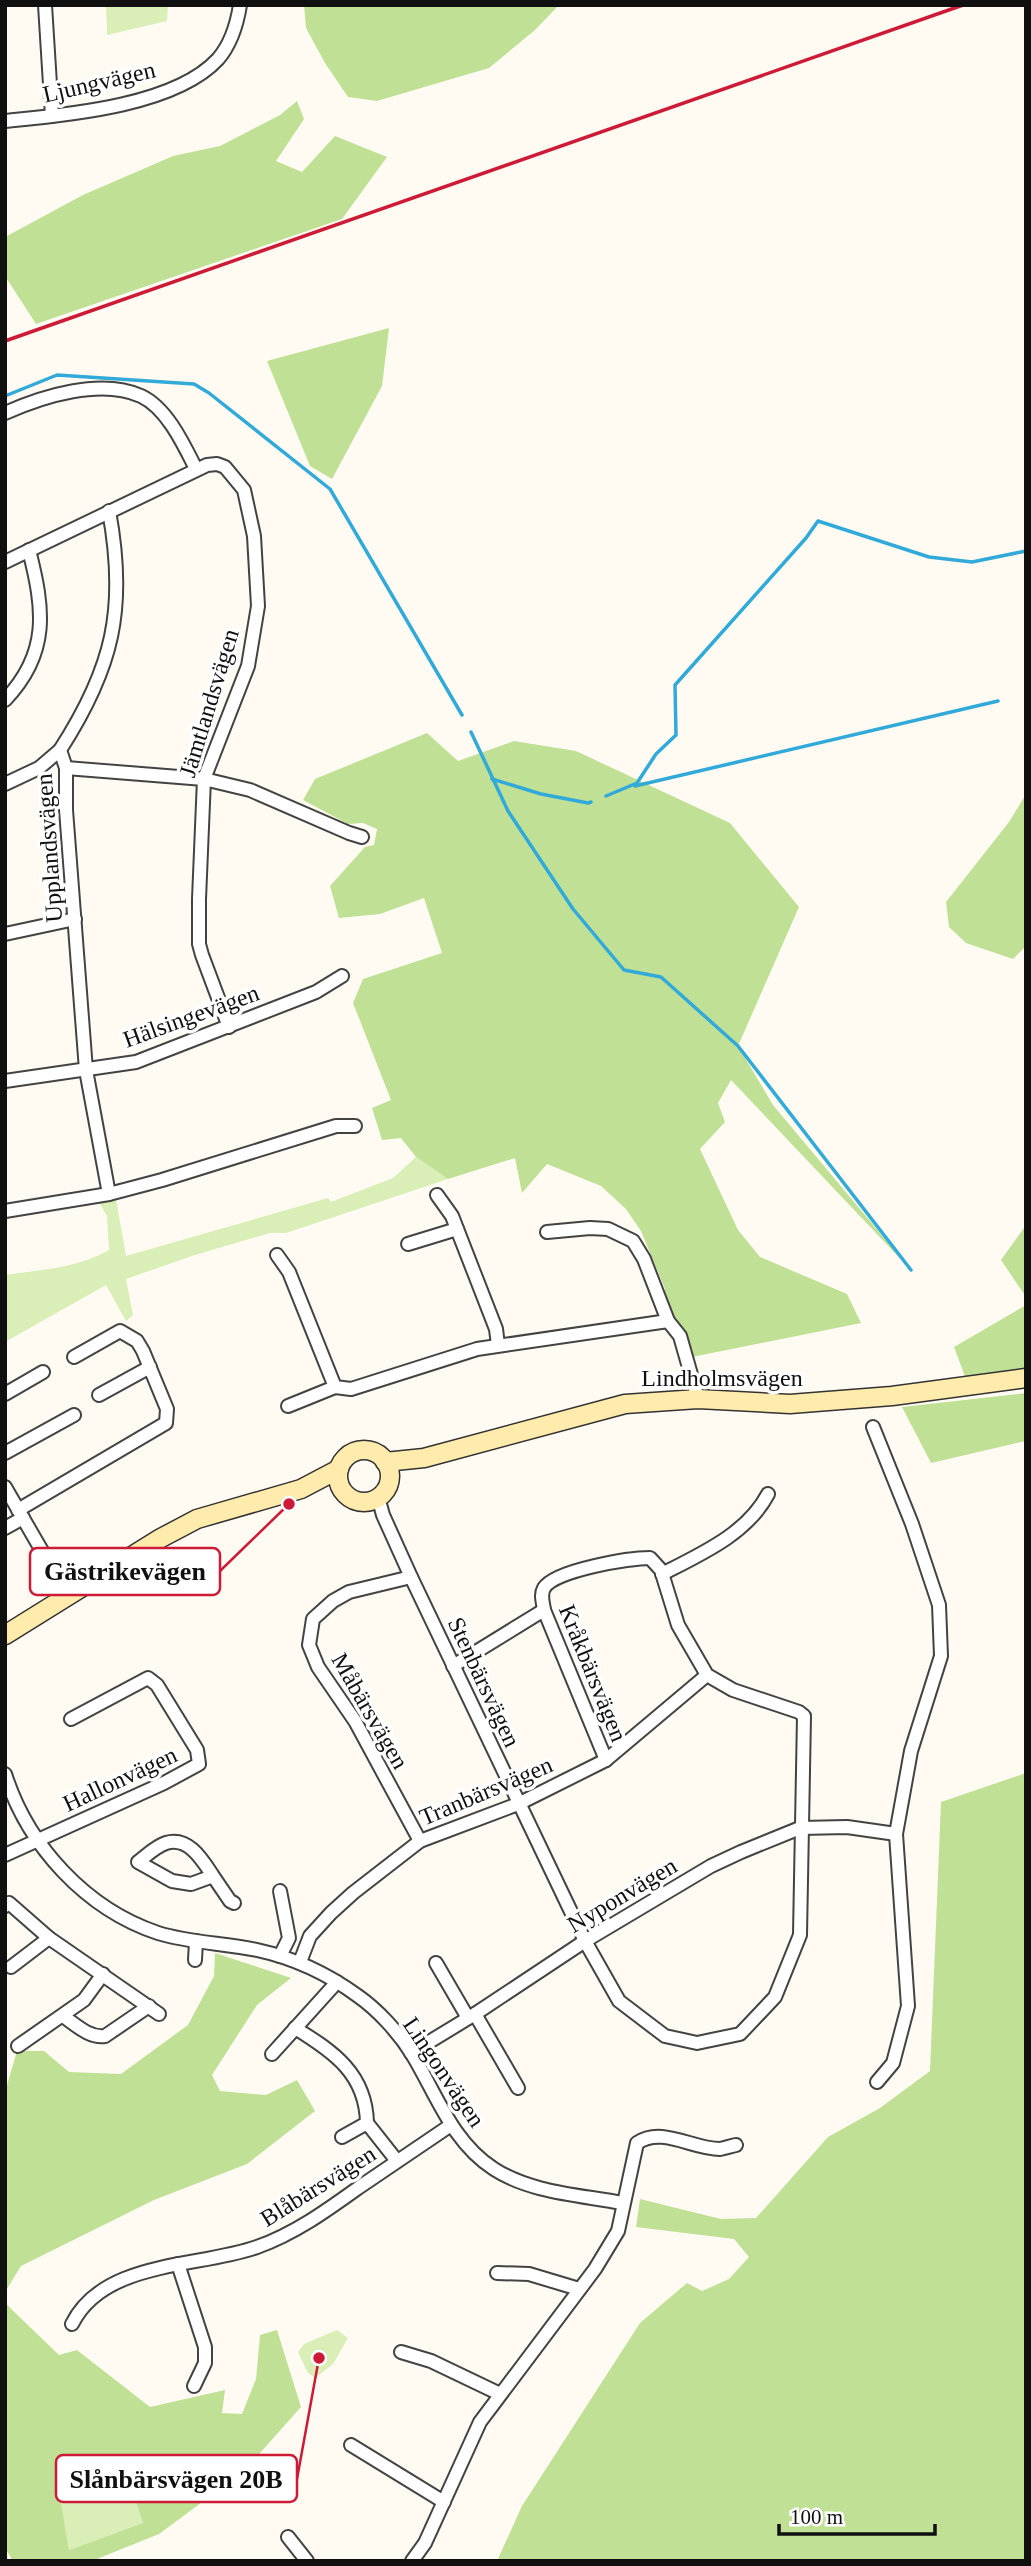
<svg xmlns="http://www.w3.org/2000/svg" width="1031" height="2566" font-family="Georgia,serif">
	<style>
		.green { fill: #daeeb7 }
		.forest { fill: #c0e095; fill-rule: evenodd }
		.lines { fill: none; stroke-linecap: round; stroke-linejoin: round }
		.stream { stroke: #32aad9; stroke-width: 3.5 }
		.minor-casing { stroke: #434343; stroke-width: 16 }
		.secondary-casing { stroke: #323232; stroke-width: 21 }
		.minor { stroke: #fff; stroke-width: 12 }
		.secondary { stroke: #ffecad; stroke-width: 18 }
		.rail { stroke: #cd1a37; stroke-width: 3.5 }
		.labels { text-anchor: middle; stroke-width: 7; stroke-linejoin: round; paint-order: stroke }
		.street-label { font-size: 24px; fill: #101010; stroke: #fff }
		.leader { fill: none; stroke: #cd1a37; stroke-width: 2.5 }
		.callout-dot { fill: #cd1a37; stroke: #fff; stroke-width: 2.5 }
		.callout { fill: #fff; stroke: #cd1a37; stroke-width: 2.5 }
		.callout-label { font-size: 26px; text-anchor: middle; font-weight: bold; fill: #101010 }
	</style>
	<rect width="100%" height="100%" fill="#fffbf2"/>
	<g class="green">
		<path d="M 106,5 L 168,5 L 167,21 L 107,35 Z"/>
		<path d="M 416,1157 L 448,1179 L 286,1233 L 270,1233 L 195,1255 L 126,1279 L 133,1315 L 126,1321 L 106,1285 L 5,1342 L 5,1275 C 40,1270 78,1268 109,1250 L 107,1216 L 100,1204 L 116,1199 L 126,1256 L 328,1198 L 331,1202 L 393,1178 Z"/>
		<path d="M 337,2330 L 348,2338 L 333,2364 L 315,2378 L 308,2373 L 298,2352 L 304,2344 Z"/>
		<path d="M 118,2474 L 135,2499 L 143,2523 L 69,2550 L 56,2479 Z"/>
	</g>
	<g class="forest">
		<path d="M 304,5 L 559,5 L 535,30 L 489,68 L 377,101 L 348,97 L 325,63 L 306,28 Z"/>
		<path d="M 297,101 L 304,119 L 276,161 L 302,172 L 335,136 L 387,157 L 342,219 L 36,324 L 5,276 L 5,237 L 83,195 L 173,156 L 220,146 L 280,115 Z"/>
		<path d="M 389,328 L 382,386 L 332,479 L 310,466 L 267,361 Z"/>
		<path d="M 427,733 L 458,761 L 514,741 L 576,751 L 730,823 L 799,907 L 738,1046 L 773,1105 L 911,1270 L 731,1080 L 718,1103 L 725,1122 L 700,1149 L 738,1230 L 760,1257 L 847,1294 L 861,1323 L 692,1357 L 677,1319 L 673,1319 L 664,1311 L 665,1289 L 641,1231 L 626,1209 L 601,1186 L 547,1164 L 522,1193 L 515,1158 L 448,1179 L 416,1157 L 401,1138 L 382,1140 L 372,1108 L 391,1100 L 353,1003 L 363,979 L 442,953 L 424,898 L 380,914 L 339,918 L 330,886 L 365,847 L 374,845 L 377,829 L 363,823 L 348,824 L 303,800 L 315,779 Z"/>
		<path d="M 1026,794 L 1026,946 L 1013,959 L 966,943 L 949,927 L 946,902 L 1009,822 Z"/>
		<path d="M 1026,1225 L 1026,1297 L 1001,1260 Z"/>
		<path d="M 1026,1305 L 1026,1368 L 966,1379 L 954,1347 Z"/>
		<path d="M 1026,1393 L 1026,1441 L 931,1463 L 902,1407 Z"/>
		<path d="M 1026,1773 L 1026,2561 L 497,2561 L 522,2506 L 640,2323 L 687,2283 L 702,2291 L 729,2279 L 749,2257 L 734,2239 L 636,2227 L 640,2199 L 721,2219 L 756,2218 L 828,2137 L 880,2108 L 930,2071 L 941,1802 Z"/>
		<path d="M 215,1953 L 291,1978 L 257,2005 L 212,2075 L 220,2091 L 266,2095 L 297,2080 L 315,2111 L 247,2164 L 154,2200 L 21,2266 L 5,2292 L 5,2092 L 17,2051 L 44,2051 L 69,2072 L 121,2074 L 188,2025 L 214,1976 Z"/>
		<path d="M 5,2303 L 59,2355 L 77,2350 L 150,2407 L 225,2390 L 222,2413 L 242,2414 L 256,2379 L 260,2335 L 277,2330 L 301,2407 L 244,2471 L 159,2534 L 92,2561 L 13,2561 L 5,2548 ZM 118,2474 L 135,2499 L 143,2523 L 69,2550 L 57,2480 Z"/>
	</g>
	<g class="lines">
		<g class="stream">
			<path d="M 5,396 L 57,375 L 194,384 L 209,393 L 330,489 L 462,715"/>
			<path d="M 471,732 L 508,811 L 573,909 L 624,970 L 661,977 L 738,1046 L 911,1270"/>
			<path d="M 492,779 L 541,794 L 588,803 L 591,802"/>
			<path d="M 635,786 L 998,701"/>
			<path d="M 606,796 L 637,783 L 656,754 L 676,735 L 675,685 L 806,538 L 818,521 L 929,557 L 972,562 L 1026,551"/>
		</g>
		<defs>
			<g id="minor">
				<path d="M 45,5 L 52,116"/>
				<path d="M 5,121 C 66,115 175,106 218,59 C 231,44 237,24 240,5"/>
				<path d="M 5,413 C 43,396 101,378 141,396 C 167,408 184,445 196,469"/>
				<path d="M 109,511 C 127,608 113,668 60,750 L 66,768 L 66,810 L 86,1070 L 109,1194 L 162,1180 L 336,1126 L 355,1126"/>
				<path d="M 5,562 L 207,465 L 217,464 L 225,467 L 244,490 L 254,536 L 258,606 L 248,666 L 204,779 L 199,899 L 199,944 L 202,955 L 229,1027"/>
				<path d="M 5,700 C 50,653 44,609 29,550"/>
				<path d="M 66,768 L 204,779 L 250,790 L 349,833 L 362,837"/>
				<path d="M 5,784 L 39,768 L 60,750"/>
				<path d="M 5,934 L 75,919"/>
				<path d="M 5,1081 L 136,1062 L 316,992 L 342,976"/>
				<path d="M 437,1195 L 452,1216 L 496,1329 L 498,1345"/>
				<path d="M 5,1211 L 109,1194"/>
				<path d="M 547,1232 L 590,1228 L 608,1229 L 633,1241 L 644,1259 L 668,1321 L 680,1336 L 698,1399"/>
				<path d="M 408,1244 L 457,1229"/>
				<path d="M 277,1255 L 289,1272 L 335,1387 L 351,1389 L 477,1349 L 668,1321"/>
				<path d="M 5,1394 L 43,1372"/>
				<path d="M 99,1395 L 150,1367"/>
				<path d="M 288,1406 L 335,1387"/>
				<path d="M 873,1427 L 912,1524 L 939,1605 L 941,1656 L 911,1751 L 896,1834 L 908,2006 L 893,2063 L 877,2082"/>
				<path d="M 5,1453 L 74,1415"/>
				<path d="M 5,1487 L 68,1596"/>
				<path d="M 378,1497 L 383,1515 L 411,1577 L 585,1941 L 619,2001 L 665,2036 L 697,2043 L 740,2034 L 775,1997 L 800,1935 L 804,1716 L 799,1712 L 733,1690 L 707,1675 L 678,1625 L 661,1570 L 650,1558 C 630,1558 555,1570 544,1588 C 540,1595 543,1602 544,1610 L 606,1760"/>
				<path d="M 18,1510 L 166,1423 L 167,1409 L 143,1351 L 137,1341 L 120,1331 L 74,1357"/>
				<path d="M 5,1528 L 23,1518"/>
				<path d="M 662,1574 C 701,1554 747,1534 768,1494"/>
				<path d="M 411,1577 L 349,1592 L 333,1601 L 313,1619 L 309,1645 L 318,1667 L 355,1721 L 420,1841"/>
				<path d="M 453,1666 L 544,1610"/>
				<path d="M 5,1774 C 28,1846 86,1909 158,1933 C 190,1943 224,1943 257,1950 C 294,1958 328,1974 358,1996 C 378,2010 399,2033 412,2054 C 437,2095 452,2142 494,2169 C 531,2193 581,2195 622,2203"/>
				<path d="M 5,1855 L 164,1783 L 199,1764 L 197,1750 L 157,1685 L 148,1678 L 71,1719"/>
				<path d="M 213,1876 C 203,1861 189,1836 166,1843 C 156,1846 146,1856 138,1862 L 172,1881 L 191,1884 L 213,1876 L 230,1901 L 234,1903"/>
				<path d="M 5,1906 L 9,1903 L 49,1938 L 11,1967"/>
				<path d="M 49,1938 L 159,2014"/>
				<path d="M 280,1956 L 289,1938 L 280,1891"/>
				<path d="M 195,1960 L 196,1941"/>
				<path d="M 300,1962 L 310,1936 L 331,1913 L 353,1893 L 420,1841 L 518,1804 L 606,1760 L 707,1675"/>
				<path d="M 436,1963 L 468,2018"/>
				<path d="M 475,2014 L 518,2088"/>
				<path d="M 63,2016 C 76,2025 89,2038 105,2036 L 149,2006"/>
				<path d="M 295,2028 C 334,2052 366,2074 367,2123 L 342,2137"/>
				<path d="M 18,2046 L 84,2000 L 103,1974"/>
				<path d="M 411,2053 L 475,2014 L 585,1941 L 711,1866 L 741,1852 L 800,1828 L 847,1827 L 896,1834"/>
				<path d="M 272,2054 L 337,1982"/>
				<path d="M 367,2123 L 397,2161"/>
				<path d="M 178,2264 L 205,2347 L 205,2363 L 194,2386"/>
				<path d="M 497,2273 L 529,2274 L 579,2289"/>
				<path d="M 72,2324 C 104,2260 198,2268 257,2247 C 294,2234 326,2211 358,2188 C 389,2167 420,2146 451,2125"/>
				<path d="M 401,2352 L 431,2361 L 500,2394"/>
				<path d="M 351,2445 L 444,2502"/>
				<path d="M 288,2537 L 307,2561"/>
				<path d="M 412,2561 L 425,2543 L 480,2422 L 595,2269 L 618,2231 L 637,2143 C 662,2126 692,2149 720,2149 C 725,2148 731,2146 736,2145"/>
			</g>
			<g id="secondary">
				<circle cx="364" cy="1476" r="26"/>
				<path d="M 385,1462 L 424,1458 L 625,1404 L 698,1399 L 790,1404 L 892,1396 L 1026,1378"/>
				<path d="M 5,1635 L 161,1538 L 197,1519 L 301,1489 L 339,1469"/>
			</g>
		</defs>
		<use href="#minor" class="minor-casing"/>
		<use href="#secondary" class="secondary-casing"/>
		<use href="#minor" class="minor"/>
		<use href="#secondary" class="secondary"/>
		<path class="rail" d="M 5,341 L 963,5"/>
	</g>
	<g class="labels">
		<g class="street-label">
			<text transform="translate(99 82) rotate(-13)" y="8">Ljungvägen</text>
			<text transform="translate(209 703) rotate(-73)" y="8">Jämtlandsvägen</text>
			<text transform="translate(49 848) rotate(-94)" y="8">Upplandsvägen</text>
			<text transform="translate(191 1016) rotate(-20)" y="8">Hälsingevägen</text>
			<text x="722" y="1386">Lindholmsvägen</text>
			<text transform="translate(593 1673) rotate(68)" y="8">Kråkbärsvägen</text>
			<text transform="translate(484 1682) rotate(65)" y="8">Stenbärsvägen</text>
			<text transform="translate(370 1711) rotate(60)" y="8">Måbärsvägen</text>
			<text transform="translate(120 1779) rotate(-25)" y="8">Hallonvägen</text>
			<text transform="translate(486 1791) rotate(-23)" y="8">Tranbärsvägen</text>
			<text transform="translate(622 1895) rotate(-31)" y="8">Nyponvägen</text>
			<text transform="translate(444 2072) rotate(56)" y="8">Lingonvägen</text>
			<text transform="translate(318 2186) rotate(-32)" y="8">Blåbärsvägen</text>
		</g>
	</g>
	<path class="leader" d="M289 1504L220 1571M319 2358L297 2479"/>
	<g class="callout-dot">
		<circle cx="289" cy="1504" r="7"/>
		<circle cx="319" cy="2358" r="7"/>
	</g>
	<g class="callout">
		<rect x="30" y="1548" width="190" height="47" rx="7"/>
		<rect x="56" y="2455" width="241" height="47" rx="7"/>
	</g>
	<g class="callout-label">
		<text x="125" y="1580">Gästrikevägen</text>
		<text x="176" y="2488">Slånbärsvägen 20B</text>
	</g>
	<rect width="1031" height="2566" fill="none" stroke="#101010" stroke-width="14"/>
	<path d="M779 2524v10h156v-10" fill="none" stroke="#101010" stroke-width="3.5"/>
	<text x="790" y="2524" font-size="21" fill="#101010" stroke="#ffffff" stroke-width="5" paint-order="stroke">100 m</text>
</svg>
